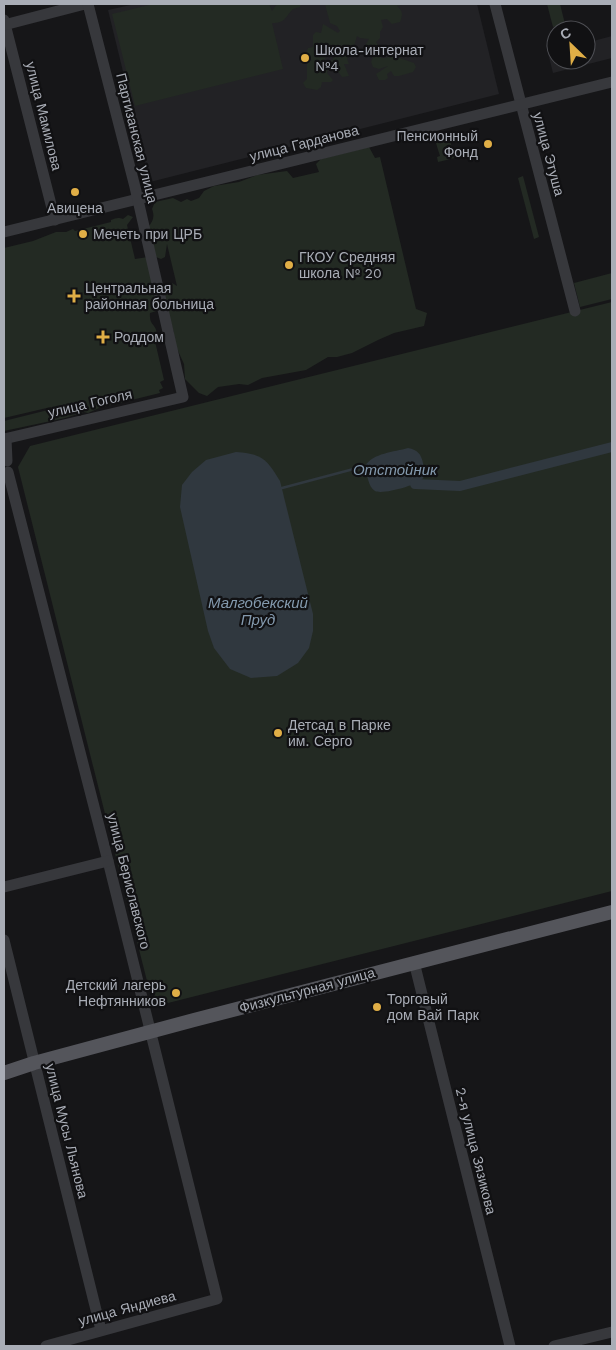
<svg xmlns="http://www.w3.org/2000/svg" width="616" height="1350" font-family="'Work Sans',sans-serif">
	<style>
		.built { fill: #222225 }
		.green { fill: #232a23 }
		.water { fill: #30383f }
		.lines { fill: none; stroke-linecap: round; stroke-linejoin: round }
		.stream { stroke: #30383f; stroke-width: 2.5 }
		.canal { stroke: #30383f; stroke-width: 10 }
		.minor { stroke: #37383c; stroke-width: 11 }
		.major { stroke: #54555b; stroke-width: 14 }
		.poi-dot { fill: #e0ae46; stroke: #111113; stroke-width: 2 }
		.labels { text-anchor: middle; stroke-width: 4.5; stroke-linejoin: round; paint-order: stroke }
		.poi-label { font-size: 14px; fill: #a9adb6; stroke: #111113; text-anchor: start }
		.street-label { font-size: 14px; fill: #a9adb6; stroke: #111113 }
		.water-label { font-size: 15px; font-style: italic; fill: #849aae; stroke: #111113 }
	</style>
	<rect width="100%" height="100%" fill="#161618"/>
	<g class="built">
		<path d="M 135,4 L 477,4 L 499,94 L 150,182 L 108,10 Z"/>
		<path d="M 612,36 L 612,58 L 553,73 L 548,53 L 556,51 L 556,60 L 586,60 L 586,43 Z"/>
	</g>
	<g class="green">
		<path d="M 153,4 L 269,4 L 272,11 L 277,4 L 301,4 L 300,7 L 293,9 C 285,17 286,23 272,23 L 283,69 L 135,106 L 112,14 Z"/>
		<path d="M 325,4 L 407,4 L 397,6 C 403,11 403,15 400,22 L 392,24 L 387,19 L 381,20 L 383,27 L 380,32 L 380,38 L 376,42 L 382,53 L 381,58 L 386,58 L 391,55 L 414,63 L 416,67 L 413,72 L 399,76 L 394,76 L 391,71 L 387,74 L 388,78 L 385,80 L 379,80 L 376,74 L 388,66 L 379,69 L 373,67 L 371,62 L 373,57 L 365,50 L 365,46 L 369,39 L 360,38 L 357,36 L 354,46 C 348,49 340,50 335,45 L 332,45 C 327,50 328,56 324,60 L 327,62 L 333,60 L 334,52 C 340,52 345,51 349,56 L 347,59 L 349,64 L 344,64 L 349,76 L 342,77 L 337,70 L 338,66 L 336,65 L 328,68 L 327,73 L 333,80 L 331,82 L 322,82 L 321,87 L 317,90 L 306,88 L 303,83 L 307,79 L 307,63 L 312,60 L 308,58 L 306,54 L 308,48 L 313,47 L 313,35 L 316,32 L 321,33 L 323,24 L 338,33 L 340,31 L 337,26 L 330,23 Z"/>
		<path d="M 547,4 L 560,4 L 565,24 L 553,27 Z"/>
		<path d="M 449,137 L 455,158 L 438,162 L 437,157 L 440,156 L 435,140 Z"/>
		<path d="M 369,147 L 375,158 L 380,157 L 416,309 L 427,313 L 424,326 L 394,333 L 378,340 L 352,353 L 337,357 L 328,357 L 306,370 L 262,378 L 248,385 L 239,384 L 218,387 L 207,396 L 199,393 L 185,379 L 184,364 L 174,342 L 174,333 L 169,316 L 163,287 L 172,283 L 177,286 L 167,244 L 165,257 L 161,259 L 156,257 L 148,227 C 153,221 155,217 152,209 L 155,202 L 173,198 L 181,202 L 187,199 L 191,201 L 199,198 L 204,191 L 214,186 L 239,182 L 257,175 L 287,171 L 293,178 L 319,172 L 316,164 L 321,159 Z"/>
		<path d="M 523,176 L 539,237 L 534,239 L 518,178 Z"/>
		<path d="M 128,215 L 133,217 L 127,225 L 135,259 L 148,257 L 160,310 L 150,313 C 149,326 156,323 157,334 L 154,337 L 164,380 L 160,382 L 163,388 L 159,390 L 160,393 L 99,408 L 88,413 L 84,412 L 65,418 L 4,431 L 4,421 L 52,409 L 51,407 L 4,418 L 4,248 L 33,241 L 56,232 L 66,232 L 73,229 L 75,231 L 111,222 L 111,220 C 116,218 118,217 123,219 Z"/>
		<path d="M 612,273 L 612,299 L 580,307 L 574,283 Z"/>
		<path d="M 612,302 L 612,891 L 168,1003 L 150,993 L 18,467 L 30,446 Z"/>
	</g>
	<g class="water">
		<path d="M 408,448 C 418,450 421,454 423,463 C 424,469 426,474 423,478 C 419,485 382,495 375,491 C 368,487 367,473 365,466 C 373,453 394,452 408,448 Z"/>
		<path d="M 236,452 C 262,454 266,458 280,481 L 313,614 L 313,631 L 309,648 L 298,663 L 277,676 L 251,678 L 230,669 L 214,648 L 208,631 L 180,507 L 182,485 L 192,472 L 206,460 Z"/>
	</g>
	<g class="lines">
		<path class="stream" d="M 282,488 L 365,466"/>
		<path class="canal" d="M 415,484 L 460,486 L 612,447"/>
		<g class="minor">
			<path d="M 495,4 L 575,311"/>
			<path d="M 4,20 L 55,220"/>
			<path d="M 4,25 L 85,4"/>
			<path d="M 4,232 L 612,82"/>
			<path d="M 4,439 L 183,397 L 135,187 L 88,4"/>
			<path d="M 6,439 L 7,461"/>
			<path d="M 8,472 L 108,861 L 217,1299 L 46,1346"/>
			<path d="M 4,887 L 108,861"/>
			<path d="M 4,940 L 101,1330"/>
			<path d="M 414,962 L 510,1346"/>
			<path d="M 554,1346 L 612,1332"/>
		</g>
		<path class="major" d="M 4,1073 L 34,1063 L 194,1020 L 612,912"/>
	</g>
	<g class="poi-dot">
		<circle cx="305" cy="58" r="5"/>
		<circle cx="488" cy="144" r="5"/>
		<circle cx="75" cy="192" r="5"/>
		<circle cx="83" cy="234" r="5"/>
		<circle cx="289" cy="265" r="5"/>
		<path d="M71.5 288.5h5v5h5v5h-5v5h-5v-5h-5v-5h5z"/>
		<path d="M100.5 329.5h5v5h5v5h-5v5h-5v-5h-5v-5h5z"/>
		<circle cx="278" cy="733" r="5"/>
		<circle cx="176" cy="993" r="5"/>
		<circle cx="377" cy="1007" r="5"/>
	</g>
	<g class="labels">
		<g class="poi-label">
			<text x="315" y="55">Школа-интернат<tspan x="315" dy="16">№4</tspan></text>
			<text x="478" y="141" text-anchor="end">Пенсионный<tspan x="478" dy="16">Фонд</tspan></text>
			<text x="75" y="213" text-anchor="middle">Авицена</text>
			<text x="93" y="239">Мечеть при ЦРБ</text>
			<text x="299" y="262">ГКОУ Средняя<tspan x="299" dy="16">школа № 20</tspan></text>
			<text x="85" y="293">Центральная<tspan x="85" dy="16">районная больница</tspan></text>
			<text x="114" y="342">Роддом</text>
			<text x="288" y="730">Детсад в Парке<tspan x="288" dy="16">им. Серго</tspan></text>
			<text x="166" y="990" text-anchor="end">Детский лагерь<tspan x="166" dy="16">Нефтянников</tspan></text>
			<text x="387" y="1004">Торговый<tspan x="387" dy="16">дом Вай Парк</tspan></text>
		</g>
		<g class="street-label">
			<text transform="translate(44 116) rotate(76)" y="5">улица Мамилова</text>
			<text transform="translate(137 138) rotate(76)" y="5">Партизанская улица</text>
			<text transform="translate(304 143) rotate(-14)" y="5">улица Гарданова</text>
			<text transform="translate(549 154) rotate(75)" y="5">улица Этуша</text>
			<text transform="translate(90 403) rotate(-13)" y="5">улица Гоголя</text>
			<text transform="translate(129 881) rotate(76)" y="5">улица Бериславского</text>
			<text transform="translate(307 990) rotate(-15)" y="5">Физкультурная улица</text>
			<text transform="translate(67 1131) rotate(76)" y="5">улица Мусы Льянова</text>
			<text transform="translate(476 1151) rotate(76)" y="5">2-я улица Зязикова</text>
			<text transform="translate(127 1308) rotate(-15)" y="5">улица Яндиева</text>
		</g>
		<g class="water-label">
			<text x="395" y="475">Отстойник</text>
			<text x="258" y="608">Малгобекский<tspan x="258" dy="17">Пруд</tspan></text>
		</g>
	</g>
	<rect width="616" height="1350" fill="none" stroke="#a9adb6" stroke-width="10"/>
	<g transform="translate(571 45) rotate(335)"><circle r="24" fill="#111113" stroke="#4e4f54"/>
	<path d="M0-4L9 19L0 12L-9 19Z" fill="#e0ae46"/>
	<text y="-8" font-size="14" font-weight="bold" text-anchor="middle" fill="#a9adb6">С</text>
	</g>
</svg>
